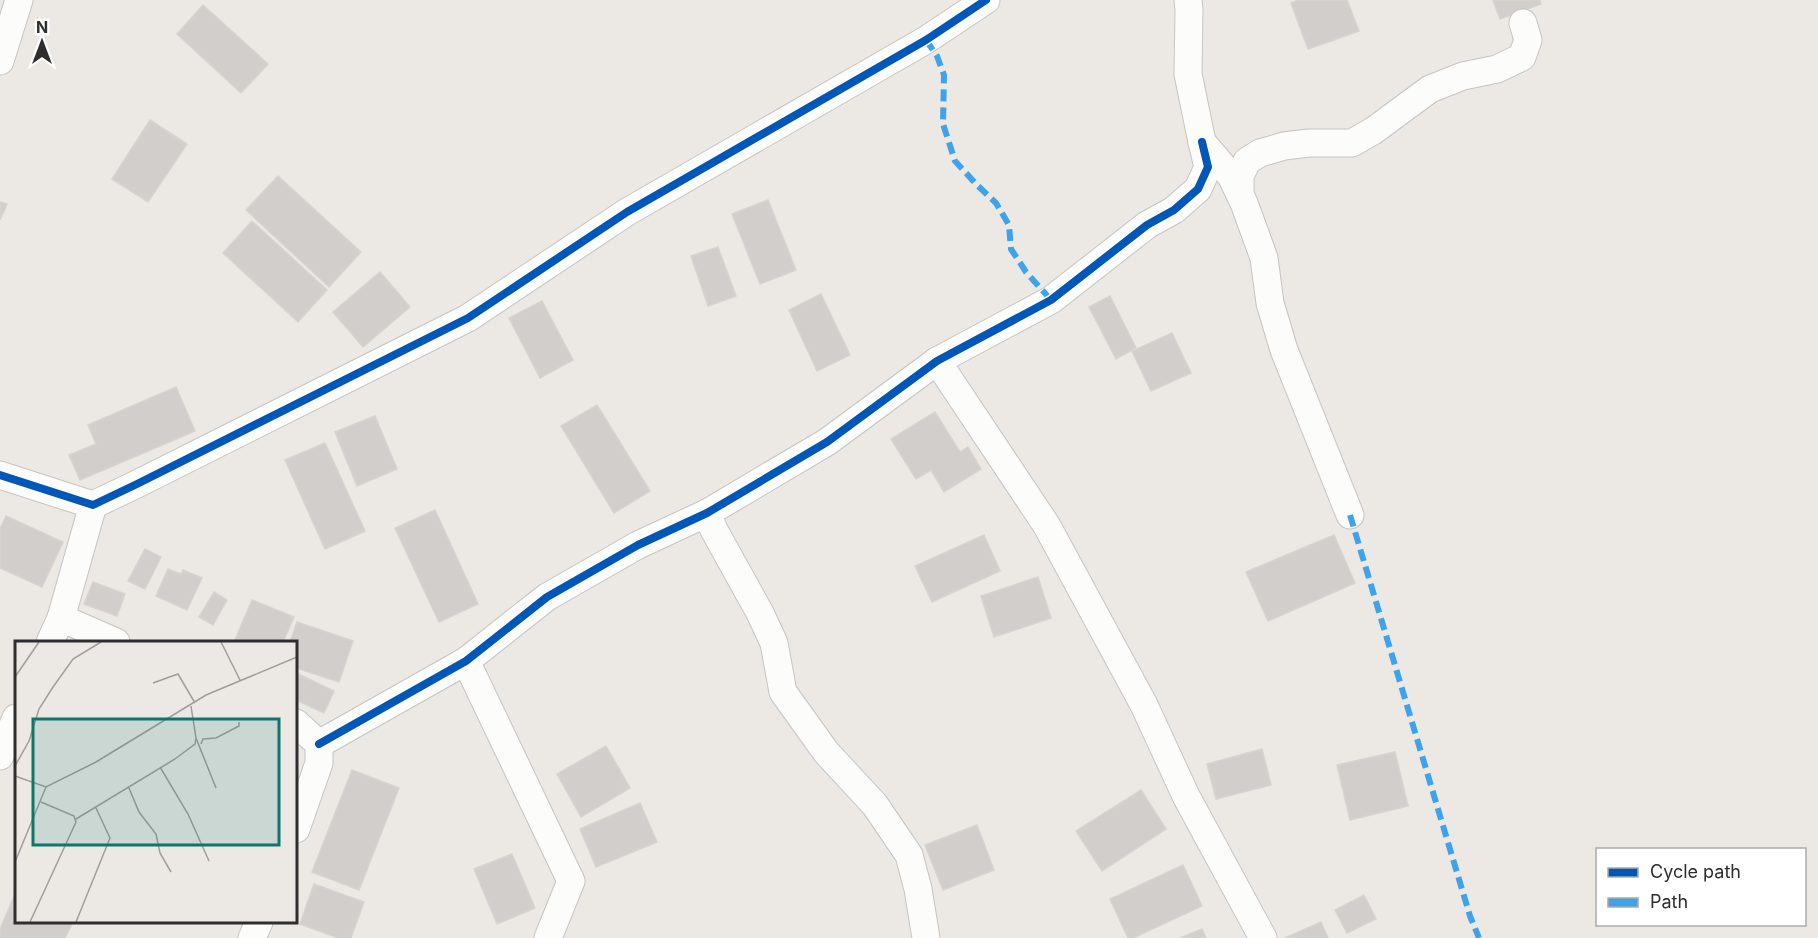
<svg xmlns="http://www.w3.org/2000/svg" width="1818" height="938" font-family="Inter,sans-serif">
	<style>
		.building { fill: #d1cecb; stroke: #d7d4d0; stroke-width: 1.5 }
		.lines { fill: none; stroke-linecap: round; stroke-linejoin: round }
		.minor-casing { stroke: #c5c4c5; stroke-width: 29 }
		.minor { stroke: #fcfcfb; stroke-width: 27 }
		.quiet { stroke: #3ea3eb; stroke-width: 6; stroke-dasharray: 12 6; stroke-linecap: butt }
		.cycleway-casing { stroke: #fff; stroke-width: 11 }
		.cycleway { stroke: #0057b8; stroke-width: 8 }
		.inset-road { fill: none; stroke: #a09e9b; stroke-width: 1.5 }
		.view { fill: #0f766e; fill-opacity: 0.15; stroke: #0f766e; stroke-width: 3 }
		.inset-edge { fill: none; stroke: #2e2e2e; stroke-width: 3 }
	</style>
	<rect width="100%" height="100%" fill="#ece8e4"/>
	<g class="building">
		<path d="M 1298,0 L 1347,0 L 1359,31 L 1308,49 L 1291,3 Z"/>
		<path d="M 1493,0 L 1540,0 L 1541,4 L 1500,19 Z"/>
		<path d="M 203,5 L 268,64 L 241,93 L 177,34 Z"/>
		<path d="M 150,120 L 187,144 L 148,202 L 112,179 Z"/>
		<path d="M 278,176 L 361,252 L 329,287 L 246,210 Z"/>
		<path d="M 768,200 L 796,270 L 760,284 L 732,214 Z"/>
		<path d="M 0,202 L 7,204 L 0,220 Z"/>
		<path d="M 252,221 L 327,290 L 298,322 L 223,253 Z"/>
		<path d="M 718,247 L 736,296 L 708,306 L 691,256 Z"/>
		<path d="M 380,272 L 410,307 L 363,347 L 333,312 Z"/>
		<path d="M 821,294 L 850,355 L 817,371 L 789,310 Z"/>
		<path d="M 1110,296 L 1136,348 L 1116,359 L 1089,307 Z"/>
		<path d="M 542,301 L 573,360 L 540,378 L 509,318 Z"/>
		<path d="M 1172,333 L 1191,373 L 1151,391 L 1132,351 Z"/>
		<path d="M 176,387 L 195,431 L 80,480 L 69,455 L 96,444 L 88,425 Z"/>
		<path d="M 597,405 L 650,491 L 614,513 L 561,426 Z"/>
		<path d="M 935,412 L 960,452 L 968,447 L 981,469 L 944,492 L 931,470 L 916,479 L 891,439 Z"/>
		<path d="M 375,416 L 397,469 L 357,486 L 335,432 Z"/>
		<path d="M 325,443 L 365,531 L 325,549 L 285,460 Z"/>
		<path d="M 435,510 L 478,604 L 439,622 L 395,528 Z"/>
		<path d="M 6,516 L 63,542 L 42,587 L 0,568 L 0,529 Z"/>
		<path d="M 984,535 L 1000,571 L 932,602 L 915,566 Z"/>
		<path d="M 1334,535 L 1355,583 L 1268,621 L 1246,572 Z"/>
		<path d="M 145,549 L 161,557 L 145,589 L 128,581 Z"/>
		<path d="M 168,569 L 181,574 L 183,570 L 202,578 L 187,610 L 156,596 Z"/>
		<path d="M 1038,577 L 1051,618 L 994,637 L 981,596 Z"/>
		<path d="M 93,582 L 125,594 L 117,616 L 84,604 Z"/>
		<path d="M 214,592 L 227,600 L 213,625 L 199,617 Z"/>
		<path d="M 252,600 L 294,617 L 283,642 L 234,642 Z"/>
		<path d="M 297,622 L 353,641 L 339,682 L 296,668 L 296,642 L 290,642 Z"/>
		<path d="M 296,673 L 334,691 L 324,713 L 296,700 Z"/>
		<path d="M 606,746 L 630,788 L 581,817 L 557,774 Z"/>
		<path d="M 1262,749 L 1271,785 L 1216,799 L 1207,764 Z"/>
		<path d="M 1395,752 L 1408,806 L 1350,820 L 1337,765 Z"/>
		<path d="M 352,770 L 399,788 L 359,890 L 312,872 Z"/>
		<path d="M 1141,790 L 1166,829 L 1102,871 L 1076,831 Z"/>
		<path d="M 640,803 L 657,842 L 596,867 L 580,829 Z"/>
		<path d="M 977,825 L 994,870 L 943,890 L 925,845 Z"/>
		<path d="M 512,854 L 535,908 L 497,924 L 474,869 Z"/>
		<path d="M 1183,865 L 1202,906 L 1133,938 L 1128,938 L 1110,899 Z"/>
		<path d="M 314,884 L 364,902 L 351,938 L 338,938 L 300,924 Z"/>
		<path d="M 15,894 L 16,895 L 16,922 L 73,922 L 65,938 L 0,938 L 0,929 Z"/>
		<path d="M 1364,895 L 1376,919 L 1347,933 L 1335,910 Z"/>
		<path d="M 1321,922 L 1328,938 L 1285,938 Z"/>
		<path d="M 1202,929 L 1206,938 L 1180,938 Z"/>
	</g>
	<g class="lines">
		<defs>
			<g id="minor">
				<path d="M 1188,0 L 1189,10 L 1188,74 L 1202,142 L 1231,176 L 1244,203 L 1264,258 L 1270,303 L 1284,350 L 1350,515"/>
				<path d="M 0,61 L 19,0"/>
				<path d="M 1240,194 L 1240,176 L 1247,161 L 1260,153 L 1284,146 L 1309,143 L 1352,143 L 1373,131 L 1430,89 L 1463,76 L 1497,69 L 1522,57 L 1528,40 L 1523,23"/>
				<path d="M 937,361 L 1047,526 L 1144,705 L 1186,796 L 1263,938"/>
				<path d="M 0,475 L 93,505 L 137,484 L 468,318 L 627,212 L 926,40 L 986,0"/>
				<path d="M 707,513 L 714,530 L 760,613 L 774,643 L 783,692 L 826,752 L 875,805 L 909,855 L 918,889 L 926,938"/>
				<path d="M 61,618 L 116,642"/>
				<path d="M 50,642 L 61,618 L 93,505"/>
				<path d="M 466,661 L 571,881 L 548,938"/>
				<path d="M 296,723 L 319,744 L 319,763 L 296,829"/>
				<path d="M 319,744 L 466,661 L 547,597 L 638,545 L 707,513 L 827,442 L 937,361 L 1051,300 L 1147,225 L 1174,210 L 1198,189 L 1208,167 L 1202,142"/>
				<path d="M 0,756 L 16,718"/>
				<path d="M 252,938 L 259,922"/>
			</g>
		</defs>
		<use href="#minor" class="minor-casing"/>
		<use href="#minor" class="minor"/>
		<g class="quiet">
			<path d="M 926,40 L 937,56 L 944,75 L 943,124 L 955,161 L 977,185 L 996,203 L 1009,225 L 1011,249 L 1026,272 L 1051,300"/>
			<path d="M 1350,515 L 1470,916 L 1479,938"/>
		</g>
		<defs>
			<g id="cycleway">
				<path d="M 0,475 L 93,505 L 137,484 L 468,318 L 627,212 L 926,40 L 986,0"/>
				<path d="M 319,744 L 466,661 L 547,597 L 638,545 L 707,513 L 827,442 L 937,361 L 1051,300 L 1147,225 L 1174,210 L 1198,189 L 1208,167 L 1202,142"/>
			</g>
		</defs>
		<use href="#cycleway" class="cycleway-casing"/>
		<use href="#cycleway" class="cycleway"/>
	</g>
	<g transform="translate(15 641)">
		<rect width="282" height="282" fill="#ece8e4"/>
		<path class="inset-road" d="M 206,1 L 225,39M 0,36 L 24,1M 138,42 L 163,33 L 180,62M 176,65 L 181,97 L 201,147M 186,103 L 188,98 L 201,97 L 224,85 L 224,81M 0,125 L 14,100 L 24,68 L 38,46 L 58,18 L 86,1M 145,126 L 173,173 L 194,220M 0,135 L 31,146 L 81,121 L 191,54 L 282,16M 114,147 L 124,171 L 141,193 L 145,212 L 156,231M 61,178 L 160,118 L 180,103 L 181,97M 0,221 L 31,146M 15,281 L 61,181 L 59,175 L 26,161M 61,281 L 95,197 L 81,167"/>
		<path class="view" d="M 18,78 L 264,78 L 264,204 L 18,204 Z"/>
		<rect width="282" height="282" class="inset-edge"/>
	</g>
	<rect x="1596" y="848" width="210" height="78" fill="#ffffff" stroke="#ababab" stroke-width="1.5"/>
	<rect x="1608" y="868" width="30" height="9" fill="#0057b8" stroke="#ababab" stroke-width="1.5"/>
	<text x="1650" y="878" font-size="18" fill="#2e2e2e">Cycle path</text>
	<rect x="1608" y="898" width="30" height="9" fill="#3ea3eb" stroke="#ababab" stroke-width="1.5"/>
	<text x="1650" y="908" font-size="18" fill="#2e2e2e">Path</text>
	<g transform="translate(42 42)" stroke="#ffffff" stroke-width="4.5" paint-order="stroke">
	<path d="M0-4.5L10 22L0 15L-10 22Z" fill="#2e2e2e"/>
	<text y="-9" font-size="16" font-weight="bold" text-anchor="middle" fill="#2e2e2e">N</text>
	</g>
</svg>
